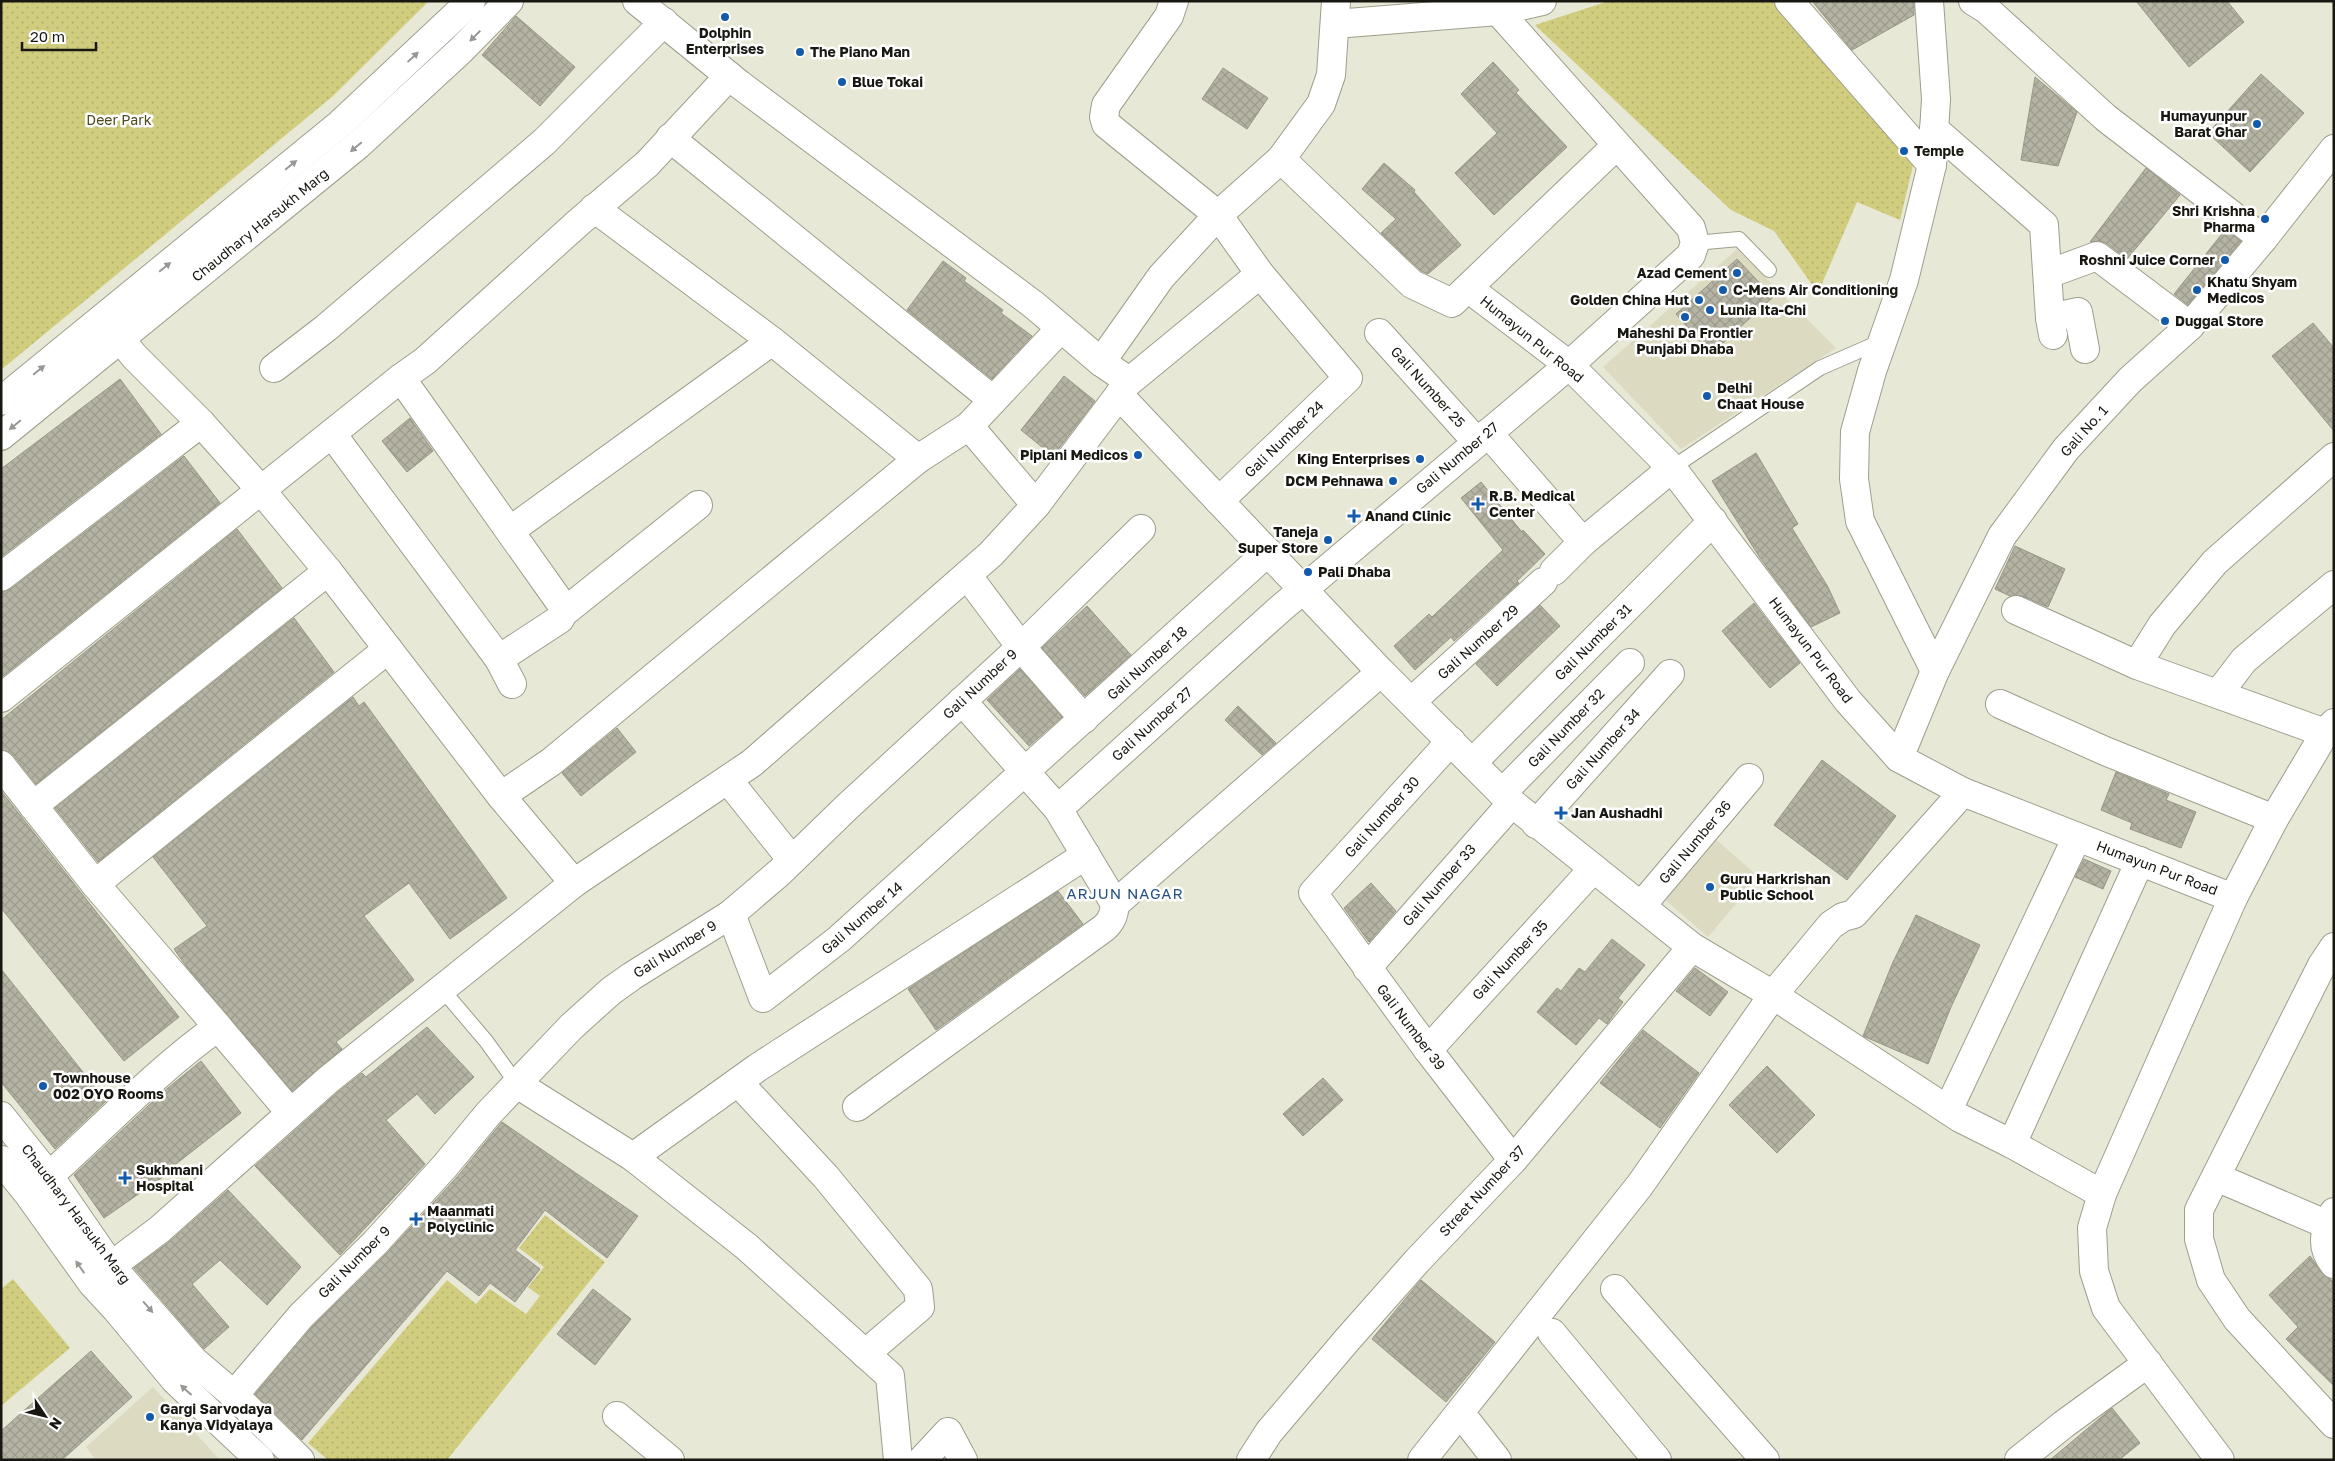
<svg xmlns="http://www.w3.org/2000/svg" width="2335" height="1461" font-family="'Golos Text',sans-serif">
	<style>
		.built { fill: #dcdbc2 }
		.park { fill: url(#park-dots) }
		.building { fill: url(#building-cross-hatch); stroke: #989787 }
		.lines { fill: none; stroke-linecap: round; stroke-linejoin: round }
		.lane-casing { stroke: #9e9e8d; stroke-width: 16 }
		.street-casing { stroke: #9e9e8d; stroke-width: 30 }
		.secondary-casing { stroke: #9e9e8d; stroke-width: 30 }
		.lane { stroke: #fff; stroke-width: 14 }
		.street { stroke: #fff; stroke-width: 28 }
		.secondary { stroke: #fff; stroke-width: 28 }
		.oneway { fill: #979794 }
		.poi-dot { fill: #145aaa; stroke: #fff; stroke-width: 2 }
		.labels { text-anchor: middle; stroke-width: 5; stroke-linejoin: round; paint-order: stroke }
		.poi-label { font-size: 14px; font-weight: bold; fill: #181711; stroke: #fff; text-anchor: start }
		.park-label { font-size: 14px; fill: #4c4a1e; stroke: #fff }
		.street-label { font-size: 14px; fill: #181711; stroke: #fff }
		.neighbourhood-label { font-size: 15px; letter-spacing: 1px; fill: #285287; stroke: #fff }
	</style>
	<defs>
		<pattern id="park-dots" width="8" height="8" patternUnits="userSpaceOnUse" patternTransform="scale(1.25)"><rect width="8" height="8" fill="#d1cd7f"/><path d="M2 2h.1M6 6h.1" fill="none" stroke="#b3af6d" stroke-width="1.8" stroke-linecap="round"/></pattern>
		<pattern id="building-cross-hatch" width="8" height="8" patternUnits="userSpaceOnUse" patternTransform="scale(1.25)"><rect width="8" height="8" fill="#b5b4a4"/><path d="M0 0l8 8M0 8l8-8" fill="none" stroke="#9b9a8c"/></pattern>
	</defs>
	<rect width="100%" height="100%" fill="#e8e8d6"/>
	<g class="built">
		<path d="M 1737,249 L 1836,348 L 1681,449 L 1603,367 Z"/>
		<path d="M 1713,837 L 1759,877 L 1708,937 L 1662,897 Z"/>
		<path d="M 153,1387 L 220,1460 L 96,1460 L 86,1447 Z"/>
	</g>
	<g class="park">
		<path d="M 1,1 L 429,1 L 333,96 L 1,370 Z"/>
		<path d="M 1609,1 L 1772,1 L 1784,7 L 1915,157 L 1900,220 L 1857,202 L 1818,293 L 1774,231 L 1731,210 L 1535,25 Z"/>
		<path d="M 545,1215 L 605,1262 L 447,1460 L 328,1460 L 308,1443 L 447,1280 L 476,1304 L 490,1289 L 526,1314 L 540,1296 L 528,1287 L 544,1267 L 519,1248 Z"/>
		<path d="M 13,1279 L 70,1348 L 1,1406 L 1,1289 Z"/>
	</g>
	<g class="building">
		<path d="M 1812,1 L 1914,1 L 1914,15 L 1852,50 Z"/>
		<path d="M 2136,1 L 2227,1 L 2244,22 L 2189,67 Z"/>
		<path d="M 516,16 L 575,67 L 540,106 L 482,55 Z"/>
		<path d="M 1493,62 L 1519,90 L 1516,93 L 1567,147 L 1494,215 L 1455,173 L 1497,133 L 1461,94 Z"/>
		<path d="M 1223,68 L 1268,98 L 1247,129 L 1202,99 Z"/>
		<path d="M 2261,74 L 2304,113 L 2250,172 L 2208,133 Z"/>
		<path d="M 2035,77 L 2077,112 L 2058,166 L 2021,160 Z"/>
		<path d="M 1384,163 L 1415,190 L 1414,192 L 1461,245 L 1428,274 L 1421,271 L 1381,233 L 1396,219 L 1362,189 Z"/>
		<path d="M 2146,168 L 2180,195 L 2127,259 L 2106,243 L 2099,241 L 2090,242 Z"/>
		<path d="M 2225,230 L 2241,241 L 2188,305 L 2174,294 Z"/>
		<path d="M 1737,259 L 1773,297 L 1711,354 L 1676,314 Z"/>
		<path d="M 943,261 L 966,278 L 964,281 L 1003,310 L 1001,313 L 1032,336 L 992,379 L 907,310 Z"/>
		<path d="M 2313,323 L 2334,348 L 2334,431 L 2272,356 Z"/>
		<path d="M 1064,376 L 1095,401 L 1053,456 L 1021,430 Z"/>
		<path d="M 120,379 L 161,434 L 1,557 L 1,469 Z"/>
		<path d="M 410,418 L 433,451 L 407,472 L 382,441 Z"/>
		<path d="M 1756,453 L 1798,524 L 1792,528 L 1828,587 L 1840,613 L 1811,627 L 1760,558 L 1712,481 Z"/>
		<path d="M 184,456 L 220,503 L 2,677 L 1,592 L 11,589 Z"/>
		<path d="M 1481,482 L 1522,532 L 1523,530 L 1545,554 L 1517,581 L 1519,583 L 1454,641 L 1451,637 L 1415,670 L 1394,646 L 1429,614 L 1432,617 L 1503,550 L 1461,498 Z"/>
		<path d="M 237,529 L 282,588 L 36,784 L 13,755 L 1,750 L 1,720 Z"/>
		<path d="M 2015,546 L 2065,569 L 2048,607 L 2022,596 L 2010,596 L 1995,589 Z"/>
		<path d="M 1754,603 L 1800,663 L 1770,688 L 1722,631 Z"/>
		<path d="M 1540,605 L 1560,626 L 1497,686 L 1476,664 Z"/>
		<path d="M 1087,606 L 1131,655 L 1085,696 L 1042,648 Z"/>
		<path d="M 294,618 L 334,672 L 98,862 L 55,808 Z"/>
		<path d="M 1020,669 L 1062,717 L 1029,746 L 987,700 Z"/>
		<path d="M 353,697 L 359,706 L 364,702 L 507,898 L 450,939 L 409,883 L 364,916 L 414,980 L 336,1042 L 342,1049 L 292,1091 L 186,966 L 174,949 L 207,926 L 153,857 Z"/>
		<path d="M 1238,706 L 1276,743 L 1262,755 L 1225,720 Z"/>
		<path d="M 617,728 L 636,752 L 581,796 L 562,773 Z"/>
		<path d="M 1822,760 L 1896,816 L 1847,880 L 1774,825 Z"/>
		<path d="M 2116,772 L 2169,794 L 2166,800 L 2196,812 L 2181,848 L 2130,829 L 2132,823 L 2101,810 Z"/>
		<path d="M 1,791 L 179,1017 L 124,1061 L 1,908 Z"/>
		<path d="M 2084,859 L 2111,871 L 2103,889 L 2075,877 Z"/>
		<path d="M 1371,883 L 1396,911 L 1369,942 L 1344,908 Z"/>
		<path d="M 1058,891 L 1083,924 L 936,1030 L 908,989 Z"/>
		<path d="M 1916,915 L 1980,945 L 1951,1007 L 1928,1064 L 1863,1036 L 1893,962 Z"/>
		<path d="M 1612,939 L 1645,965 L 1618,998 L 1623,1002 L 1607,1024 L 1599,1018 L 1576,1045 L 1537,1012 L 1557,988 L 1561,991 L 1579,968 L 1585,972 Z"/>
		<path d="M 1695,968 L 1728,992 L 1710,1016 L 1676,991 Z"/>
		<path d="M 1,969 L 106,1101 L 55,1149 L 1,1082 Z"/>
		<path d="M 427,1027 L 474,1077 L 435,1114 L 417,1094 L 386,1120 L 425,1164 L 340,1255 L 255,1166 L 338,1092 L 362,1073 L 366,1077 Z"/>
		<path d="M 1643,1030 L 1699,1073 L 1660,1128 L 1600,1083 Z"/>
		<path d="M 201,1061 L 241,1113 L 162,1175 L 163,1177 L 104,1218 L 74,1175 L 163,1092 Z"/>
		<path d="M 1767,1066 L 1815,1115 L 1777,1153 L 1729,1105 Z"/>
		<path d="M 1323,1078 L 1343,1100 L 1303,1136 L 1283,1114 Z"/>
		<path d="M 502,1122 L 638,1216 L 607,1258 L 545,1210 L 515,1250 L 540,1269 L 515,1302 L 490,1283 L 479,1296 L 447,1271 L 302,1440 L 255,1394 L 312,1327 L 386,1254 L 457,1177 Z"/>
		<path d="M 228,1190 L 301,1267 L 267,1305 L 220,1260 L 192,1284 L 229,1327 L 204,1349 L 134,1268 L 169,1242 Z"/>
		<path d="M 2310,1256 L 2322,1273 L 2334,1282 L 2334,1386 L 2286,1339 L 2298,1327 L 2269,1295 Z"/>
		<path d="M 1421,1280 L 1495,1342 L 1446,1402 L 1372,1339 Z"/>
		<path d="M 593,1289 L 631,1319 L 595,1365 L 557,1334 Z"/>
		<path d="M 91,1351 L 132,1397 L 62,1460 L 1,1460 L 1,1431 Z"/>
		<path d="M 2112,1408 L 2140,1443 L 2119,1460 L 2050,1460 Z"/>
	</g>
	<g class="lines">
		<defs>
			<g id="lane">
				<path d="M 1695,243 L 1739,239 L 1769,270"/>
				<path d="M 1672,468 L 1820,368 L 1882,341"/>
				<path d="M 441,988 L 486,1041 L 517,1084"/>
			</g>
			<g id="street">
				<path d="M 637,1 L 739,84 L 1034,305 L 1101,362 L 1161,277 L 1218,215 L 1281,159 L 1321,104 L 1331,75 L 1336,1"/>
				<path d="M 1174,1 L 1169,16 L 1106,105 L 1104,117 L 1106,124 L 1218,215 L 1260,274 L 1348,378 L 1219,501"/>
				<path d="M 1789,1 L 1932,165"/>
				<path d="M 1929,1 L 1936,99 L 1932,165 L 1904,280 L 1872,371 L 1855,432 L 1854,479 L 1860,521 L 1935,671"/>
				<path d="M 1973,1 L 1986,9 L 2106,118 L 2263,239"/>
				<path d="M 1335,24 L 1498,11 L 1542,1"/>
				<path d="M 1934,129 L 2044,225 L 2050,318 L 2053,335"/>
				<path d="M 670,138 L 993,400"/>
				<path d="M 1281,159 L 1412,284 L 1452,303 L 1616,146"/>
				<path d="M 594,208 L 772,341 L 918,459"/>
				<path d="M 2048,274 L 2097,256 L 2190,326"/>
				<path d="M 1468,288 L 1569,365 L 1672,468 L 1848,701 L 1899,758 L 1963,792 L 2233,898"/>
				<path d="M 2050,318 L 2078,312 L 2085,349"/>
				<path d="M 106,321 L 134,356 L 201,423 L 260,489 L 328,571 L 501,796 L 574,883"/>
				<path d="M 1379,333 L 1477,442"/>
				<path d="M 274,368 L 326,328 L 544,142 L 664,22"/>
				<path d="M 401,378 L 562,605 L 563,613 L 560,619 L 499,659"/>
				<path d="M 1125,385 L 1260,274"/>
				<path d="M 969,426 L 1036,505"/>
				<path d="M 1488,433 L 1583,542"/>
				<path d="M 332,434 L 499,659 L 512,684"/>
				<path d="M 511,530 L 772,341"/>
				<path d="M 1554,571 L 1583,542 L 1672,468"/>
				<path d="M 967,575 L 1021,647 L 1084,719"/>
				<path d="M 1,577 L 201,423"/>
				<path d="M 2016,610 L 2137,665 L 2325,733"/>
				<path d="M 563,613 L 698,505"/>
				<path d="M 2137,665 L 2162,625 L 2215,562 L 2334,457"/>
				<path d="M 1381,672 L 1512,803 L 1692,947 L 1773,995 L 1960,1118 L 2012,1144 L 2140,861"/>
				<path d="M 2218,694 L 2244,660 L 2334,585"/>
				<path d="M 1,698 L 401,378 L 425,361 L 579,222 L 647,164 L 729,76"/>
				<path d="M 1412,701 L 1543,582"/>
				<path d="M 2000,704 L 2105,751 L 2274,819"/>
				<path d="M 1451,741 L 1313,893 L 1428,1050 L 1513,1160"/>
				<path d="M 1899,758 L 1935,671 L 2002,536 L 2066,449 L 2130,380 L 2190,326 L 2263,239 L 2334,149"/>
				<path d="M 1472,763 L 1713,521"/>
				<path d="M 1,765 L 95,884 L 218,1027 C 157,1070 105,1126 49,1176"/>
				<path d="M 728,780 L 792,860"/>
				<path d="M 1502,793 L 1630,663"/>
				<path d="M 501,796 L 551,762 L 918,459 L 969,426 L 1061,328"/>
				<path d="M 33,806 L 328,571"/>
				<path d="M 1058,809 L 1280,609 L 1569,365 L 1691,255 L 1695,243 L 1691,228 L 1498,11"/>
				<path d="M 1536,824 L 1670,674"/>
				<path d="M 95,884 L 388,649"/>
				<path d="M 1115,904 L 1381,672 L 1119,395"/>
				<path d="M 1641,906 L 1749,778"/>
				<path d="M 731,914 L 763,998 L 839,939 L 1268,552"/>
				<path d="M 2334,947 L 2322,965 L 2199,1210 L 2199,1239 L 2211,1280 L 2237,1319 L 2334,1424"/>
				<path d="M 1367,968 L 1512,803"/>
				<path d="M 218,1027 L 290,1112"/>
				<path d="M 1428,1050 L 1593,869"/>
				<path d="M 738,1082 L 826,1177 L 918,1289 L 920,1307 L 865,1354"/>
				<path d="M 517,1084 L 633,1157 L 747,1247 L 890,1376 L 898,1460"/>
				<path d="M 857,1107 L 1104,928 C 1112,921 1114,914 1115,904 L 1058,809 L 962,701"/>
				<path d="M 1948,1110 L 2077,837"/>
				<path d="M 2012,1144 L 2102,1194"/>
				<path d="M 633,1157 L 757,1068 L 1086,855"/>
				<path d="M 2216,1177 L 2328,1225"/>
				<path d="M 2334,1212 C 2324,1231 2320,1247 2334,1264"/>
				<path d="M 111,1266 L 159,1230 L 328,1080 L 574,883 L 752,763 L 991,554 L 1036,505 L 1119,395 L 1125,385 L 1123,377 L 1101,362"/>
				<path d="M 1615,1289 L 1765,1460"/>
				<path d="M 1552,1333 L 1657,1460"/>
				<path d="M 234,1395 L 301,1316 L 375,1243 L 445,1166 L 488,1114 L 571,1027 L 611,991 L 632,976 L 731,914 L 780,872 L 847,807 L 1021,647 L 1141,529"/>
				<path d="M 617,1416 L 670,1460"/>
				<path d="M 1469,1424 L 1497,1460"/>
				<path d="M 922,1460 L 948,1432 L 963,1460"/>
				<path d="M 1251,1460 L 1269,1432 L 1347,1340 L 1417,1261 L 1513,1160 L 1692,947"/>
				<path d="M 1422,1460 L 1640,1185 L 1773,995 L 1831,925 L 1843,917 L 1854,914 L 1963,792"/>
				<path d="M 2019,1460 L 2064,1424 L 2148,1363"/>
				<path d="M 2220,1460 L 2106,1308 L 2094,1271 L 2092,1228 L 2102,1194 L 2233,898 L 2274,819 L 2325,733 L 2334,723"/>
			</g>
			<g id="secondary">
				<path d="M 1,401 L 340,124 L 471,1"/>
				<path d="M 1,436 L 358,145 L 460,51 L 509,1"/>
				<path d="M 1,1116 L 49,1176 L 111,1266 L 194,1361 L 234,1395 L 300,1460"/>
				<path d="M 1,1160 L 29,1195 L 92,1283 L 116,1309 L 175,1380 L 260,1460"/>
			</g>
		</defs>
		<use href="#lane" class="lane-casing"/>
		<use href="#street" class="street-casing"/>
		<use href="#secondary" class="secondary-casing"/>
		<use href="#lane" class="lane"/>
		<use href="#street" class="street"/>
		<use href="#secondary" class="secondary"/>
	</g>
	<defs><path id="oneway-solid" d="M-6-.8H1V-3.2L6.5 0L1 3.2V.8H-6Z" transform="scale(1.25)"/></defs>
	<g class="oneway">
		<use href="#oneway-solid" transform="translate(475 36) rotate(135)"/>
		<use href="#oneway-solid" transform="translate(413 57) rotate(-43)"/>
		<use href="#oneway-solid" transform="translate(356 147) rotate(140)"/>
		<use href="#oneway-solid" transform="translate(291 165) rotate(-39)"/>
		<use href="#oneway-solid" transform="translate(165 267) rotate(-39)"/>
		<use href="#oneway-solid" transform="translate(39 370) rotate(-39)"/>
		<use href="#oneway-solid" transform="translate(15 425) rotate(141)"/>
		<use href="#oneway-solid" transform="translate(80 1267) rotate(-125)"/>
		<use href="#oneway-solid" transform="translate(148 1307) rotate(49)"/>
		<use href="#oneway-solid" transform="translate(186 1390) rotate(-138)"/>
	</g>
	<g class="poi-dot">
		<circle cx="725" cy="17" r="5"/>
		<circle cx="800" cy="52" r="5"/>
		<circle cx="842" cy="82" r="5"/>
		<circle cx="2257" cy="124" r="5"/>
		<circle cx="1904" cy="151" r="5"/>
		<circle cx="2265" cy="219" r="5"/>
		<circle cx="2225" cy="260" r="5"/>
		<circle cx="1737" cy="273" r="5"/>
		<circle cx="1723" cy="290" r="5"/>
		<circle cx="2197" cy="290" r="5"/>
		<circle cx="1699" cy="300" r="5"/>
		<circle cx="1710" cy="310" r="5"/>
		<circle cx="1685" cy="317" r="5"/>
		<circle cx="2165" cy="321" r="5"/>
		<circle cx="1707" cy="396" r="5"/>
		<circle cx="1138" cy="455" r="5"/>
		<circle cx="1420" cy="459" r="5"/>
		<circle cx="1393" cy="481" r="5"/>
		<path d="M1475.5 496.5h5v5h5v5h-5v5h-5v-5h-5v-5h5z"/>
		<path d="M1351.5 508.5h5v5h5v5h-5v5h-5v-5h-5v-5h5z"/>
		<circle cx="1328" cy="540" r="5"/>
		<circle cx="1308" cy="572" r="5"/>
		<path d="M1558.5 805.5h5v5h5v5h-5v5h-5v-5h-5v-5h5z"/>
		<circle cx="1710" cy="887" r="5"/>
		<circle cx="43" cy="1086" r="5"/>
		<path d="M122.5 1170.5h5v5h5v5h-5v5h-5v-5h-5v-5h5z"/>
		<path d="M413.5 1211.5h5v5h5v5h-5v5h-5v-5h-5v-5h5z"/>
		<circle cx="150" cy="1417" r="5"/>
	</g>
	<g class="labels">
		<g class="poi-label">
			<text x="725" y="38" text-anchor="middle">Dolphin<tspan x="725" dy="16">Enterprises</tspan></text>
			<text x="810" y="57">The Piano Man</text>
			<text x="852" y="87">Blue Tokai</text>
			<text x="2247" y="121" text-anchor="end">Humayunpur<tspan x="2247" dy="16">Barat Ghar</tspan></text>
			<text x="1914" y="156">Temple</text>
			<text x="2255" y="216" text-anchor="end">Shri Krishna<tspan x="2255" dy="16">Pharma</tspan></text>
			<text x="2215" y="265" text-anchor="end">Roshni Juice Corner</text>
			<text x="1727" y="278" text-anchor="end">Azad Cement</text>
			<text x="2207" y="287">Khatu Shyam<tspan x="2207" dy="16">Medicos</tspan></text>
			<text x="1733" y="295">C-Mens Air Conditioning</text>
			<text x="1689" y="305" text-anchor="end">Golden China Hut</text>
			<text x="1720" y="315">Lunia Ita-Chi</text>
			<text x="2175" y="326">Duggal Store</text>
			<text x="1685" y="338" text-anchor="middle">Maheshi Da Frontier<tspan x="1685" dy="16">Punjabi Dhaba</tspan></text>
			<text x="1717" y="393">Delhi<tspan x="1717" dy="16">Chaat House</tspan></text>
			<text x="1128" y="460" text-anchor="end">Piplani Medicos</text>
			<text x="1410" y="464" text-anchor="end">King Enterprises</text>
			<text x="1383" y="486" text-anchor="end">DCM Pehnawa</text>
			<text x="1489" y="501">R.B. Medical<tspan x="1489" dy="16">Center</tspan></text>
			<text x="1365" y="521">Anand Clinic</text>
			<text x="1318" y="537" text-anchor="end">Taneja<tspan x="1318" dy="16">Super Store</tspan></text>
			<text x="1318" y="577">Pali Dhaba</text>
			<text x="1571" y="818">Jan Aushadhi</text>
			<text x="1720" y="884">Guru Harkrishan<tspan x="1720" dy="16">Public School</tspan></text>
			<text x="53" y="1083">Townhouse<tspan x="53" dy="16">002 OYO Rooms</tspan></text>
			<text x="136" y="1175">Sukhmani<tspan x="136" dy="16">Hospital</tspan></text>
			<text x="427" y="1216">Maanmati<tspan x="427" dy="16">Polyclinic</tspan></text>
			<text x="160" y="1414">Gargi Sarvodaya<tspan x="160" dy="16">Kanya Vidyalaya</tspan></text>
		</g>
		<g class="park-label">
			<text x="119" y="125">Deer Park</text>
		</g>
		<g class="street-label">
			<text transform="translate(260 225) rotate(-39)" y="5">Chaudhary Harsukh Marg</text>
			<text transform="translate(1532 339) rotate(39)" y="5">Humayun Pur Road</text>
			<text transform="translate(1428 387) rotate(48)" y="5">Gali Number 25</text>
			<text transform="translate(2084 431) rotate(-48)" y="5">Gali No. 1</text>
			<text transform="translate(1284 439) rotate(-44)" y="5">Gali Number 24</text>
			<text transform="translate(1457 458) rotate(-40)" y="5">Gali Number 27</text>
			<text transform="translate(1478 642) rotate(-42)" y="5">Gali Number 29</text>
			<text transform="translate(1593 642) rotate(-45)" y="5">Gali Number 31</text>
			<text transform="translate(1811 650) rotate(53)" y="5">Humayun Pur Road</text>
			<text transform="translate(1147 663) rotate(-42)" y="5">Gali Number 18</text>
			<text transform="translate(980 684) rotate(-43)" y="5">Gali Number 9</text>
			<text transform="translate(1152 724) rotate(-42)" y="5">Gali Number 27</text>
			<text transform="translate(1566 728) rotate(-46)" y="5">Gali Number 32</text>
			<text transform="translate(1603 749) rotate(-48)" y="5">Gali Number 34</text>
			<text transform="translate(1382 817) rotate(-48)" y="5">Gali Number 30</text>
			<text transform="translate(1695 842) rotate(-50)" y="5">Gali Number 36</text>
			<text transform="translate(2157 868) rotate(21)" y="5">Humayun Pur Road</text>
			<text transform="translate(1439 885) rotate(-49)" y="5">Gali Number 33</text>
			<text transform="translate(862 918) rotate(-41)" y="5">Gali Number 14</text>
			<text transform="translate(675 949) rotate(-32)" y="5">Gali Number 9</text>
			<text transform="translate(1510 960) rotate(-47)" y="5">Gali Number 35</text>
			<text transform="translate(1411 1027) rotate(53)" y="5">Gali Number 39</text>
			<text transform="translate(1482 1191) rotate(-47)" y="5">Street Number 37</text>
			<text transform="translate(76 1214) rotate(53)" y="5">Chaudhary Harsukh Marg</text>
			<text transform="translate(354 1262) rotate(-45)" y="5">Gali Number 9</text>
		</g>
		<g class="neighbourhood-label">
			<text x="1125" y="899">ARJUN NAGAR</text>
		</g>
	</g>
	<rect width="2335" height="1461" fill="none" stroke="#181711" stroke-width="5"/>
	<g transform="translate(45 1416) rotate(125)" stroke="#ffffff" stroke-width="4" paint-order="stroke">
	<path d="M0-4L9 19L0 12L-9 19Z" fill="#181711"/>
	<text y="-8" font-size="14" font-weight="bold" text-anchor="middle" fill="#181711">N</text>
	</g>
	<path d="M22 42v8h74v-8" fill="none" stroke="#181711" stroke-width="2.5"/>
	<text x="30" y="42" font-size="15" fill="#181711" stroke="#ffffff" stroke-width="4" paint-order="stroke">20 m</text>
</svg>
